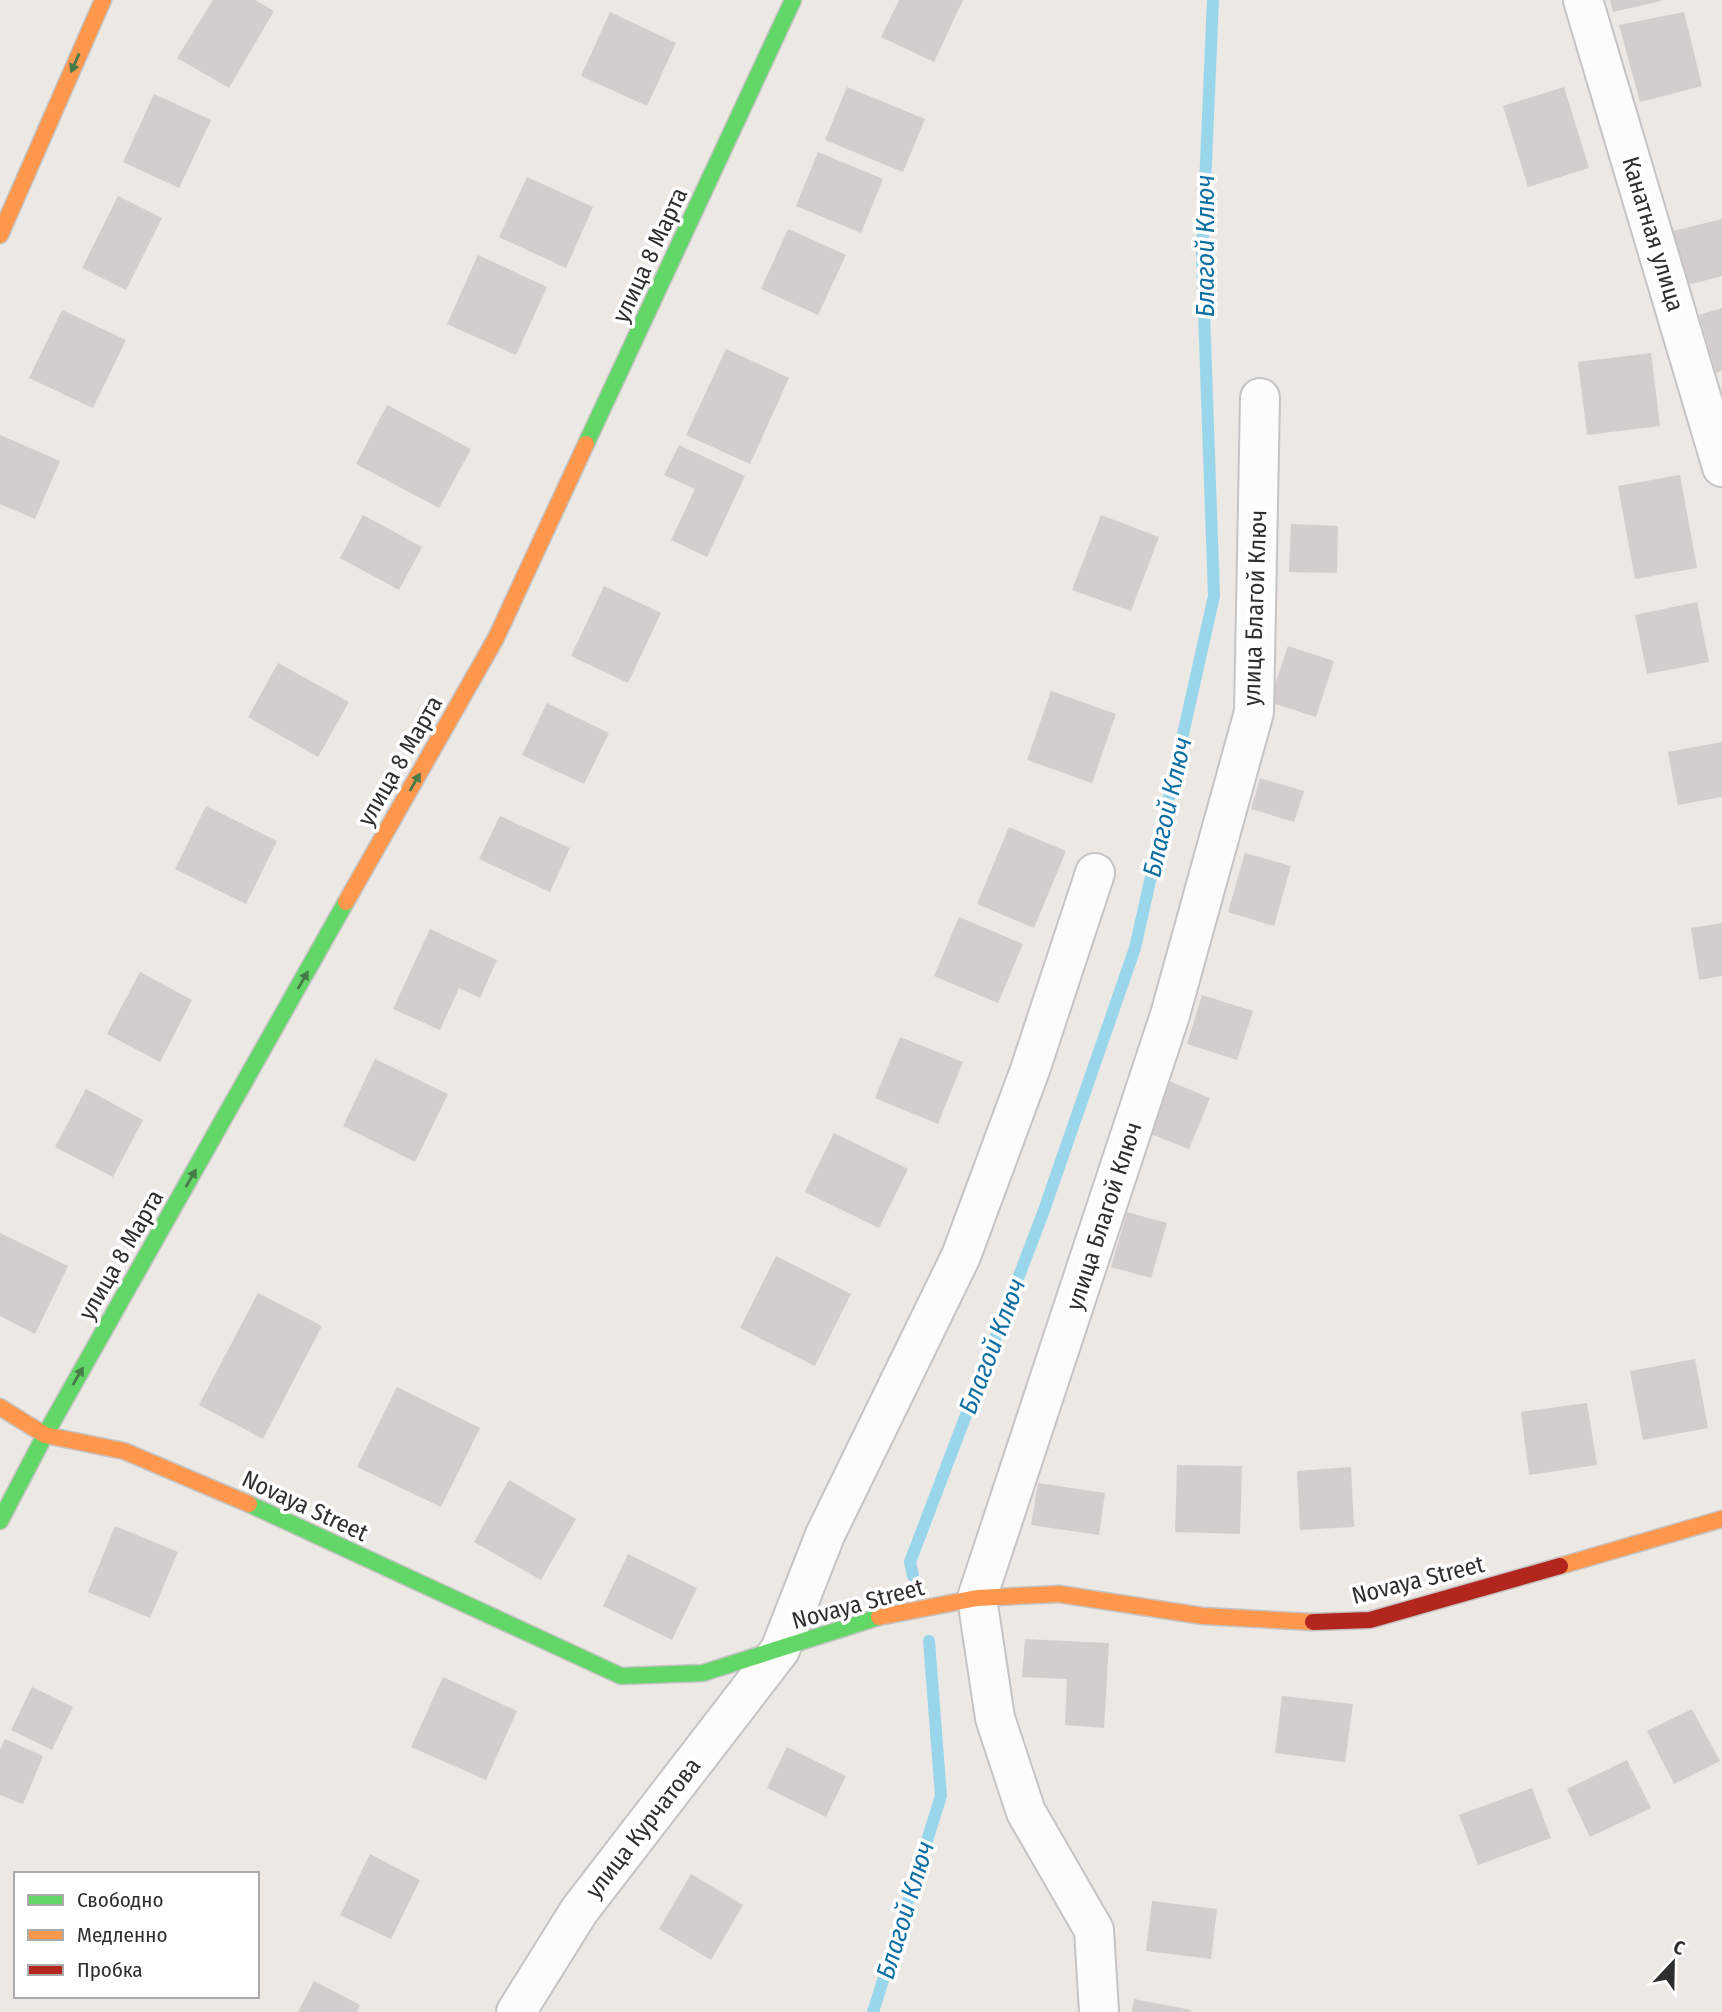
<svg xmlns="http://www.w3.org/2000/svg" width="1722" height="2012" font-family="'Fira Sans Condensed',sans-serif">
	<style>
		.lines { fill: none; stroke-linecap: round; stroke-linejoin: round }
		.stream { stroke: #99d6ec; stroke-width: 12 }
		.building { fill: #d1cecb }
		.street-casing { stroke: #c5c4c5; stroke-width: 42 }
		.fast-casing { stroke: #c5c4c5; stroke-width: 19 }
		.slow-casing { stroke: #c5c4c5; stroke-width: 19 }
		.jam-casing { stroke: #c5c4c5; stroke-width: 19 }
		.street { stroke: #fcfcfb; stroke-width: 38 }
		.fast { stroke: #63d668; stroke-width: 16 }
		.slow { stroke: #ff974d; stroke-width: 16 }
		.jam { stroke: #b3261e; stroke-width: 16 }
		.oneway { fill: #467a48 }
		.labels { text-anchor: middle; stroke-width: 7; stroke-linejoin: round; paint-order: stroke }
		.street-label { font-size: 24px; fill: #2e2e2e; stroke: #fff }
		.water-label { font-size: 26px; font-style: italic; fill: #0d6fa3; stroke: #fff }
	</style>
	<rect width="100%" height="100%" fill="#ece8e4"/>
	<g class="lines">
		<g class="stream">
			<path d="M 913,1576 L 910,1562 L 1043,1213 L 1135,948 L 1214,596 L 1202,255 L 1213,0"/>
			<path d="M 873,2012 L 941,1796 L 929,1641"/>
		</g>
	</g>
	<g class="building">
		<path d="M 213,0 L 255,0 L 274,11 L 229,88 L 177,58 Z"/>
		<path d="M 899,0 L 963,0 L 934,62 L 881,37 Z"/>
		<path d="M 1610,0 L 1661,0 L 1661,1 L 1613,12 Z"/>
		<path d="M 610,12 L 676,43 L 647,106 L 581,76 Z"/>
		<path d="M 1684,12 L 1702,86 L 1640,102 L 1619,25 Z"/>
		<path d="M 847,87 L 925,119 L 903,172 L 825,140 Z"/>
		<path d="M 1564,87 L 1589,168 L 1528,187 L 1503,106 Z"/>
		<path d="M 154,94 L 211,120 L 179,188 L 123,162 Z"/>
		<path d="M 818,152 L 883,179 L 861,233 L 796,206 Z"/>
		<path d="M 527,177 L 593,207 L 566,268 L 499,237 Z"/>
		<path d="M 118,196 L 162,218 L 126,290 L 82,268 Z"/>
		<path d="M 1722,219 L 1722,276 L 1688,285 L 1673,231 Z"/>
		<path d="M 788,229 L 846,255 L 818,315 L 761,289 Z"/>
		<path d="M 478,255 L 547,287 L 516,355 L 447,324 Z"/>
		<path d="M 1722,308 L 1722,371 L 1716,373 L 1699,315 Z"/>
		<path d="M 62,310 L 126,340 L 93,408 L 29,378 Z"/>
		<path d="M 726,349 L 789,378 L 750,464 L 686,435 Z"/>
		<path d="M 1651,353 L 1660,426 L 1587,435 L 1578,362 Z"/>
		<path d="M 387,405 L 471,449 L 439,508 L 356,464 Z"/>
		<path d="M 0,435 L 60,461 L 35,519 L 0,504 Z"/>
		<path d="M 679,445 L 745,476 L 707,557 L 671,540 L 695,489 L 664,475 Z"/>
		<path d="M 1680,475 L 1697,568 L 1635,579 L 1618,486 Z"/>
		<path d="M 363,515 L 422,547 L 399,590 L 340,558 Z"/>
		<path d="M 1101,515 L 1159,537 L 1131,611 L 1072,590 Z"/>
		<path d="M 1291,524 L 1338,526 L 1337,573 L 1289,572 Z"/>
		<path d="M 604,586 L 661,613 L 628,683 L 571,656 Z"/>
		<path d="M 1697,602 L 1709,662 L 1647,674 L 1635,615 Z"/>
		<path d="M 1288,646 L 1334,661 L 1316,717 L 1269,702 Z"/>
		<path d="M 278,663 L 349,702 L 318,757 L 248,717 Z"/>
		<path d="M 1051,691 L 1116,714 L 1092,783 L 1027,760 Z"/>
		<path d="M 547,703 L 609,733 L 584,784 L 522,755 Z"/>
		<path d="M 1722,742 L 1722,797 L 1678,805 L 1668,752 Z"/>
		<path d="M 1260,778 L 1304,791 L 1294,822 L 1251,809 Z"/>
		<path d="M 206,806 L 277,841 L 246,904 L 175,869 Z"/>
		<path d="M 500,816 L 570,848 L 550,892 L 479,859 Z"/>
		<path d="M 1009,827 L 1066,851 L 1034,928 L 977,904 Z"/>
		<path d="M 1245,853 L 1291,866 L 1274,926 L 1228,912 Z"/>
		<path d="M 959,917 L 1023,944 L 998,1003 L 934,976 Z"/>
		<path d="M 1722,923 L 1722,976 L 1699,980 L 1691,928 Z"/>
		<path d="M 430,929 L 497,960 L 480,998 L 459,988 L 440,1030 L 393,1009 Z"/>
		<path d="M 140,972 L 192,1000 L 160,1062 L 107,1034 Z"/>
		<path d="M 1202,995 L 1253,1011 L 1237,1060 L 1187,1044 Z"/>
		<path d="M 900,1037 L 963,1062 L 938,1124 L 875,1098 Z"/>
		<path d="M 375,1059 L 448,1094 L 415,1162 L 343,1126 Z"/>
		<path d="M 1169,1081 L 1210,1098 L 1189,1149 L 1148,1133 Z"/>
		<path d="M 86,1089 L 143,1120 L 113,1177 L 55,1147 Z"/>
		<path d="M 834,1133 L 908,1169 L 879,1228 L 805,1192 Z"/>
		<path d="M 1127,1212 L 1167,1223 L 1151,1278 L 1111,1267 Z"/>
		<path d="M 0,1233 L 68,1266 L 35,1334 L 0,1316 Z"/>
		<path d="M 776,1256 L 851,1294 L 815,1366 L 740,1328 Z"/>
		<path d="M 258,1293 L 322,1326 L 263,1439 L 199,1405 Z"/>
		<path d="M 1695,1359 L 1708,1428 L 1643,1440 L 1630,1371 Z"/>
		<path d="M 397,1387 L 480,1428 L 441,1507 L 357,1467 Z"/>
		<path d="M 1587,1403 L 1597,1465 L 1529,1475 L 1521,1412 Z"/>
		<path d="M 1177,1465 L 1242,1466 L 1240,1534 L 1175,1532 Z"/>
		<path d="M 1351,1467 L 1354,1527 L 1300,1530 L 1297,1471 Z"/>
		<path d="M 509,1480 L 576,1519 L 541,1580 L 474,1542 Z"/>
		<path d="M 1038,1483 L 1105,1493 L 1099,1535 L 1031,1525 Z"/>
		<path d="M 115,1526 L 178,1552 L 150,1618 L 88,1592 Z"/>
		<path d="M 628,1554 L 697,1588 L 672,1640 L 603,1606 Z"/>
		<path d="M 1025,1639 L 1109,1643 L 1104,1728 L 1065,1725 L 1067,1679 L 1022,1677 Z"/>
		<path d="M 443,1677 L 517,1711 L 486,1780 L 411,1747 Z"/>
		<path d="M 32,1687 L 73,1707 L 52,1750 L 11,1730 Z"/>
		<path d="M 1282,1696 L 1353,1704 L 1345,1762 L 1275,1753 Z"/>
		<path d="M 1692,1709 L 1720,1761 L 1674,1784 L 1647,1731 Z"/>
		<path d="M 5,1739 L 43,1756 L 23,1804 L 0,1795 L 0,1750 Z"/>
		<path d="M 787,1747 L 846,1776 L 826,1817 L 767,1788 Z"/>
		<path d="M 1627,1760 L 1651,1808 L 1590,1837 L 1567,1789 Z"/>
		<path d="M 1532,1788 L 1551,1838 L 1478,1865 L 1459,1815 Z"/>
		<path d="M 370,1854 L 420,1880 L 391,1939 L 340,1915 Z"/>
		<path d="M 691,1874 L 743,1905 L 711,1960 L 659,1929 Z"/>
		<path d="M 1152,1901 L 1217,1909 L 1211,1959 L 1146,1951 Z"/>
		<path d="M 314,1981 L 360,2005 L 357,2012 L 298,2012 Z"/>
		<path d="M 1134,1999 L 1191,2010 L 1191,2012 L 1132,2012 Z"/>
	</g>
	<g class="lines">
		<defs>
			<g id="street">
				<path d="M 1583,0 L 1722,467"/>
				<path d="M 516,2012 L 579,1911 L 780,1650 L 825,1535 L 961,1256 L 1030,1070 L 1095,873"/>
				<path d="M 1099,2012 L 1094,1930 L 1026,1812 L 995,1718 L 977,1598 L 1170,1015 L 1254,712 L 1260,398"/>
			</g>
			<g id="fast">
				<path d="M 586,444 L 793,0"/>
				<path d="M 249,1504 L 621,1676 L 703,1673 L 879,1617"/>
				<path d="M 0,1521 L 45,1435 L 346,902"/>
			</g>
			<g id="slow">
				<path d="M 0,235 L 103,0"/>
				<path d="M 346,902 L 496,638 L 586,444"/>
				<path d="M 0,1407 L 45,1435 L 124,1451 L 249,1504"/>
				<path d="M 1560,1566 L 1722,1519"/>
				<path d="M 879,1617 L 977,1598 L 1059,1594 L 1203,1616 L 1313,1622"/>
			</g>
			<path id="jam" d="M 1313,1622 L 1370,1620 L 1560,1566"/>
		</defs>
		<use href="#street" class="street-casing"/>
		<use href="#fast" class="fast-casing"/>
		<use href="#slow" class="slow-casing"/>
		<use href="#jam" class="jam-casing"/>
		<use href="#street" class="street"/>
		<use href="#fast" class="fast"/>
		<use href="#slow" class="slow"/>
		<use href="#jam" class="jam"/>
	</g>
	<defs><path id="oneway-solid" d="M-6-.8H1V-3.2L6.5 0L1 3.2V.8H-6Z" transform="scale(1.75)"/></defs>
	<g class="oneway">
		<use href="#oneway-solid" transform="translate(75 63) rotate(114)"/>
		<use href="#oneway-solid" transform="translate(415 782) rotate(-60)"/>
		<use href="#oneway-solid" transform="translate(303 980) rotate(-60)"/>
		<use href="#oneway-solid" transform="translate(191 1178) rotate(-60)"/>
		<use href="#oneway-solid" transform="translate(78 1376) rotate(-60)"/>
	</g>
	<g class="labels">
		<g class="street-label">
			<text transform="translate(1653 234) rotate(73)" y="8">Канатная улица</text>
			<text transform="translate(650 255) rotate(-65)" y="8">улица 8 Марта</text>
			<text transform="translate(1255 608) rotate(-88)" y="8">улица Благой Ключ</text>
			<text transform="translate(400 761) rotate(-60)" y="8">улица 8 Марта</text>
			<text transform="translate(1104 1216) rotate(-72)" y="8">улица Благой Ключ</text>
			<text transform="translate(121 1255) rotate(-60)" y="8">улица 8 Марта</text>
			<text transform="translate(305 1506) rotate(25)" y="8">Novaya Street</text>
			<text transform="translate(1418 1580) rotate(-14)" y="8">Novaya Street</text>
			<text transform="translate(858 1604) rotate(-15)" y="8">Novaya Street</text>
			<text transform="translate(643 1828) rotate(-52)" y="8">улица Курчатова</text>
		</g>
		<g class="water-label">
			<text transform="translate(1205 246) rotate(-90)" y="9">Благой Ключ</text>
			<text transform="translate(1167 807) rotate(-77)" y="9">Благой Ключ</text>
			<text transform="translate(992 1346) rotate(-69)" y="9">Благой Ключ</text>
			<text transform="translate(905 1910) rotate(-73)" y="9">Благой Ключ</text>
		</g>
	</g>
	<rect x="14" y="1872" width="245" height="126" fill="#ffffff" stroke="#ababab" stroke-width="2"/>
	<rect x="28" y="1895" width="35" height="10" fill="#63d668" stroke="#ababab" stroke-width="2"/>
	<text x="77" y="1907" font-size="21" fill="#2e2e2e">Свободно</text>
	<rect x="28" y="1930" width="35" height="10" fill="#ff974d" stroke="#ababab" stroke-width="2"/>
	<text x="77" y="1942" font-size="21" fill="#2e2e2e">Медленно</text>
	<rect x="28" y="1965" width="35" height="10" fill="#b3261e" stroke="#ababab" stroke-width="2"/>
	<text x="77" y="1977" font-size="21" fill="#2e2e2e">Пробка</text>
	<g transform="translate(1673 1963) rotate(22)" stroke="#ffffff" stroke-width="5" paint-order="stroke">
	<path d="M0-5L12 26L0 18L-12 26Z" fill="#2e2e2e"/>
	<text y="-10" font-size="19" font-weight="bold" text-anchor="middle" fill="#2e2e2e">С</text>
	</g>
</svg>
